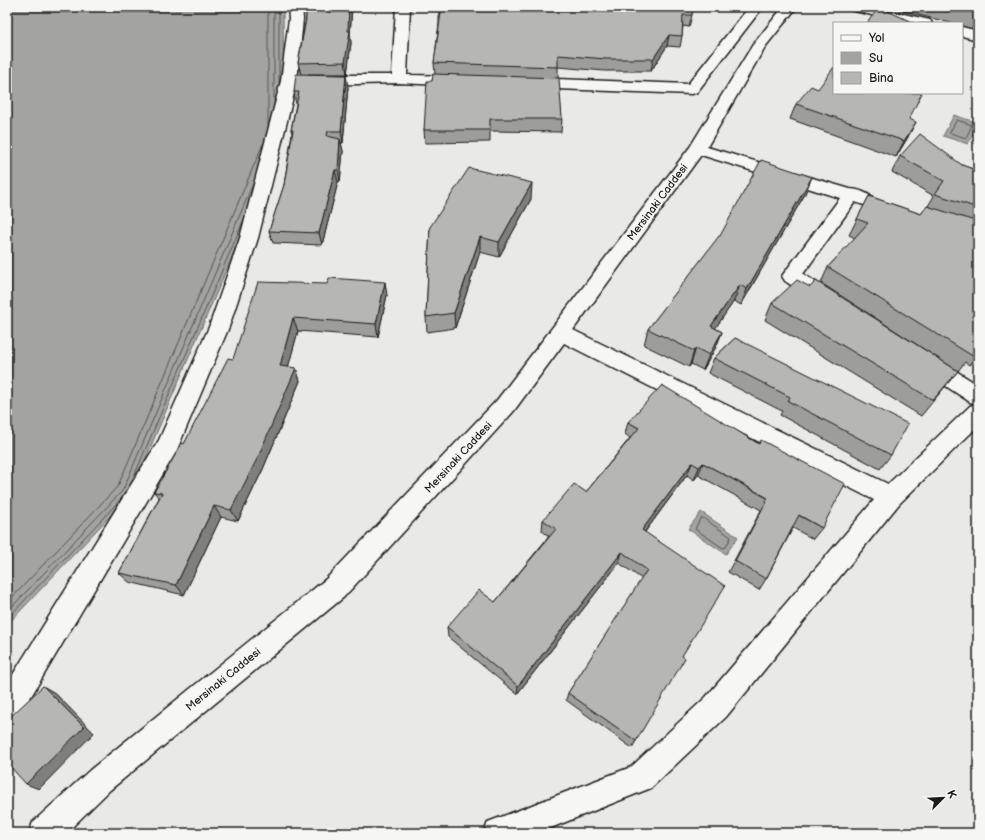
<svg xmlns="http://www.w3.org/2000/svg" width="985" height="840" font-family="'Balsamiq Sans',sans-serif">
	<style>
		.water { fill: #a3a3a1; stroke: #6d6d6c }
		.lines { fill: none; stroke-linecap: round; stroke-linejoin: round }
		.shore { stroke: #525251; stroke-width: 1 }
		.minor-casing { stroke: #1c1c1c; stroke-width: 3 }
		.minor { fill: #f6f6f2; fill-rule: evenodd }
		.wall { fill: #9d9d9a; stroke: #1c1c1c }
		.shaded-wall { fill: #7f7f7d; stroke: #1c1c1c }
		.building { fill: #b6b6b3; stroke: #1c1c1c }
		.labels { text-anchor: middle; stroke-width: 3; stroke-linejoin: round; paint-order: stroke }
		.street-label { font-size: 11px; fill: #1c1c1c; stroke: #f6f6f2 }
	</style>
	<rect width="100%" height="100%" fill="#e9e9e5"/>
	<filter id="ink" filterUnits="userSpaceOnUse"><feTurbulence type="fractalNoise" baseFrequency=".025" numOctaves="2"/><feDisplacementMap in="SourceGraphic" scale="8" xChannelSelector="R" yChannelSelector="G"/><feConvolveMatrix kernelMatrix="1 2 1 2 8 2 1 2 1" color-interpolation-filters="sRGB"/></filter>
	<g filter="url(#ink)">
		<g class="water">
			<path d="M 7,7 L 283,7 L 284,135 L 130,495 L 7,625 Z"/>
			<path d="M 954,115 L 978,123 L 968,144 L 943,136 Z"/>
			<path d="M 701,512 L 738,537 L 726,554 L 688,529 Z"/>
		</g>
		<g class="lines">
			<g class="shore">
				<path d="M 268,7 L 268,125"/>
				<path d="M 274,7 L 274,102"/>
				<path d="M 279,7 L 279,83"/>
				<path d="M 957,120 L 972,125 L 966,138 L 950,133 Z"/>
				<path d="M 131,483 L 245,217"/>
				<path d="M 703,518 L 731,537 L 726,547 L 723,548 L 695,529 L 700,519 Z"/>
				<path d="M 7,603 L 118,486 L 263,144"/>
				<path d="M 7,612 L 123,490 L 253,184"/>
				<path d="M 7,619 L 121,499"/>
			</g>
			<defs>
				<g id="minor">
					<path d="M 288,7 L 302,7 L 303,19 L 297,81 L 258,238 L 229,327 L 176,452 L 17,720 L 7,724 L 7,684 L 159,440 L 209,327 L 240,238 L 281,81 L 289,19 Z"/>
					<path d="M 396,7 L 410,7 L 407,75 L 463,76 L 468,78 L 471,81 L 468,84 L 463,86 L 399,83 L 317,85 L 312,83 L 309,80 L 312,77 L 317,75 L 392,75 Z"/>
					<path d="M 749,7 L 763,7 L 697,92 L 692,94 L 529,88 L 524,86 L 521,83 L 524,80 L 529,78 L 688,84 Z"/>
					<path d="M 783,7 L 797,7 L 765,47 L 707,147 L 850,189 C 857,189 869,193 873,199 L 870,203 L 864,205 L 855,202 L 803,274 L 833,293 L 836,298 L 833,303 C 817,308 798,289 785,281 L 782,276 L 840,198 L 701,155 L 573,330 L 888,484 L 970,406 L 976,404 L 970,402 L 920,369 L 917,363 L 920,357 L 927,355 L 934,357 L 978,385 L 978,426 L 899,504 L 726,717 L 651,788 L 538,833 L 484,833 L 488,822 L 631,767 L 706,697 L 874,500 L 564,343 L 513,412 L 344,597 L 110,790 L 66,833 L 29,833 L 33,822 L 90,770 L 326,579 L 497,400 L 690,147 L 752,46 Z"/>
					<path d="M 848,7 L 873,7 L 930,20 L 932,23 L 907,23 L 850,10 Z"/>
					<path d="M 962,27 L 978,31 L 978,40 L 962,36 Z"/>
				</g>
			</defs>
			<use href="#minor" class="minor-casing"/>
			<use href="#minor" class="minor"/>
		</g>
		<g class="wall">
			<path d="M 306,7 L 352,7 L 350,34 L 351,43 L 347,74 L 308,74 L 348,87 L 343,143 L 341,143 L 343,151 L 340,182 L 338,182 L 322,245 L 273,243 L 269,231 L 284,185 L 292,133 L 291,130 L 296,104 L 294,92 L 301,74 L 298,63 L 306,19 Z"/>
			<path d="M 692,7 L 692,15 L 689,27 L 683,26 L 682,36 L 680,47 L 667,46 L 651,71 L 605,71 L 558,67 L 558,78 L 562,119 L 561,132 L 490,131 L 490,142 L 425,143 L 424,130 L 432,81 L 435,74 L 434,63 L 439,23 L 439,11 Z"/>
			<path d="M 887,7 L 978,7 L 978,30 L 962,26 L 962,23 L 951,23 Z"/>
			<path d="M 796,104 L 909,119 L 908,137 L 896,157 L 790,119 Z"/>
			<path d="M 900,156 L 962,165 L 978,171 L 978,357 L 969,365 L 965,362 L 958,371 L 821,283 L 828,267 L 855,238 L 849,235 L 869,196 L 921,214 L 928,206 L 934,196 L 892,172 Z"/>
			<path d="M 805,194 L 741,305 L 734,301 L 715,328 L 722,332 L 716,347 L 703,370 L 691,364 L 689,367 L 644,345 L 648,329 L 720,236 Z"/>
			<path d="M 531,199 L 499,257 L 480,252 L 455,328 L 427,332 L 426,317 L 430,227 Z"/>
			<path d="M 327,284 L 387,295 L 378,337 L 298,331 L 288,367 L 296,368 L 300,381 L 263,469 L 238,521 L 221,517 L 184,595 L 129,582 L 119,573 L 159,498 L 154,492 L 184,444 L 233,359 Z"/>
			<path d="M 772,303 L 958,371 L 921,416 L 765,320 Z"/>
			<path d="M 735,338 L 891,455 L 880,469 L 780,415 L 782,411 L 708,373 L 714,358 Z"/>
			<path d="M 628,422 L 822,528 L 813,539 L 793,528 L 766,579 L 759,590 L 728,572 L 761,510 L 698,475 L 694,480 L 687,475 L 645,532 L 682,656 L 636,741 L 632,748 L 566,700 L 568,693 L 642,579 L 619,563 L 517,694 L 448,637 L 447,627 L 495,602 L 549,536 L 542,531 L 543,520 L 586,492 L 630,438 L 625,434 Z"/>
		</g>
		<g class="shaded-wall">
			<path d="M 349,7 L 352,7 L 350,34 L 351,43 L 347,74 L 345,62 Z"/>
			<path d="M 669,35 L 667,46 L 651,71 L 653,59 Z"/>
			<path d="M 346,75 L 348,87 L 343,143 L 341,131 Z"/>
			<path d="M 916,122 L 908,137 L 896,157 L 904,141 Z"/>
			<path d="M 340,139 L 343,151 L 340,182 L 338,170 Z"/>
			<path d="M 335,170 L 338,182 L 322,245 L 319,233 Z"/>
			<path d="M 812,177 L 805,194 L 741,305 L 747,289 Z"/>
			<path d="M 532,183 L 531,199 L 499,257 L 499,242 Z"/>
			<path d="M 480,237 L 480,252 L 455,328 L 454,313 Z"/>
			<path d="M 385,282 L 387,295 L 378,337 L 376,324 Z"/>
			<path d="M 740,285 L 734,301 L 706,342 L 711,326 Z"/>
			<path d="M 293,318 L 298,331 L 285,379 L 280,366 Z"/>
			<path d="M 722,332 L 716,347 L 703,370 L 709,355 Z"/>
			<path d="M 696,348 L 691,364 L 689,367 L 694,351 Z"/>
			<path d="M 978,354 L 978,357 L 969,365 Z"/>
			<path d="M 296,368 L 300,381 L 263,469 L 238,521 L 231,510 Z"/>
			<path d="M 692,463 L 687,475 L 638,541 L 642,530 Z"/>
			<path d="M 703,463 L 698,475 L 694,480 L 699,467 Z"/>
			<path d="M 214,506 L 221,517 L 184,595 L 176,585 Z"/>
			<path d="M 622,552 L 619,563 L 517,694 L 518,686 Z"/>
			<path d="M 43,686 L 55,693 L 94,733 L 39,789 L 26,784 Z"/>
		</g>
		<g class="building">
			<path d="M 306,7 L 349,7 L 348,31 L 350,31 L 345,62 L 298,63 L 306,19 Z"/>
			<path d="M 440,7 L 692,7 L 692,15 L 683,15 L 682,36 L 669,35 L 653,59 L 606,59 L 558,55 L 558,67 L 434,63 L 441,12 L 439,11 Z"/>
			<path d="M 879,7 L 914,23 L 867,23 Z"/>
			<path d="M 955,7 L 978,7 L 978,13 Z"/>
			<path d="M 834,67 L 834,93 L 922,93 L 909,119 L 916,122 L 904,141 L 796,104 L 811,86 L 818,89 Z"/>
			<path d="M 296,74 L 346,75 L 341,131 L 328,131 L 327,136 L 340,139 L 338,170 L 335,170 L 319,233 L 269,231 L 284,185 L 293,130 L 291,130 L 299,92 L 294,92 Z"/>
			<path d="M 433,74 L 559,78 L 562,119 L 490,119 L 490,130 L 424,130 L 427,81 L 432,81 Z"/>
			<path d="M 920,134 L 962,165 L 978,171 L 978,208 L 935,194 L 944,181 L 900,156 Z"/>
			<path d="M 761,160 L 812,177 L 747,289 L 740,285 L 711,326 L 722,332 L 709,355 L 696,348 L 694,351 L 648,329 L 719,236 L 720,236 Z"/>
			<path d="M 469,168 L 532,183 L 499,242 L 480,237 L 454,313 L 426,317 L 430,227 Z"/>
			<path d="M 869,196 L 921,214 L 927,206 L 978,222 L 978,347 L 971,355 L 828,267 L 868,223 L 857,219 Z"/>
			<path d="M 329,278 L 385,282 L 376,324 L 293,318 L 280,366 L 296,368 L 258,457 L 231,510 L 214,506 L 176,585 L 119,573 L 162,493 L 154,492 L 182,443 L 184,444 L 228,358 L 233,359 L 258,282 L 327,284 Z"/>
			<path d="M 797,280 L 810,287 L 816,281 L 958,371 L 933,400 L 772,303 Z"/>
			<path d="M 735,338 L 908,424 L 891,455 L 788,401 L 790,397 L 714,358 Z"/>
			<path d="M 662,385 L 759,444 L 761,440 L 845,484 L 822,528 L 799,515 L 766,579 L 735,561 L 768,498 L 703,463 L 699,467 L 692,463 L 642,530 L 725,586 L 682,656 L 685,658 L 636,741 L 568,693 L 647,570 L 622,552 L 518,686 L 447,627 L 479,590 L 495,602 L 556,529 L 543,520 L 574,484 L 586,492 L 639,428 L 628,422 Z"/>
			<path d="M 43,686 L 84,727 L 26,784 L 7,763 L 7,720 Z"/>
		</g>
	</g>
	<g class="labels">
		<g class="street-label">
			<text transform="translate(657 202) rotate(-53)" y="4">Mersinaki Caddesi</text>
			<text transform="translate(458 457) rotate(-47)" y="4">Mersinaki Caddesi</text>
			<text transform="translate(223 679) rotate(-39)" y="4">Mersinaki Caddesi</text>
		</g>
	</g>
	<rect width="985" height="840" fill="none" stroke="#f6f6f2" stroke-width="24"/>
	<rect x="12" y="12" width="961" height="816" fill="none" stroke="#1c1c1c" stroke-width="1.5" filter="url(#ink)"/>
	<rect x="833" y="22" width="130" height="72" fill="#f6f6f2" stroke="#9f9f9c"/>
	<rect x="841" y="35" width="20" height="6" fill="#f6f6f2" stroke="#9f9f9c"/>
	<text x="869" y="42" font-size="12" fill="#1c1c1c">Yol</text>
	<rect x="841" y="52" width="20" height="12" fill="#a3a3a1" stroke="#9f9f9c"/>
	<text x="869" y="62" font-size="12" fill="#1c1c1c">Su</text>
	<rect x="841" y="72" width="20" height="12" fill="#b6b6b3" stroke="#9f9f9c"/>
	<text x="869" y="82" font-size="12" fill="#1c1c1c">Bina</text>
	<g transform="translate(943 798) rotate(66)" stroke="#f6f6f2" stroke-width="3" paint-order="stroke">
	<path d="M0-3L7 15L0 10L-7 15Z" fill="#1c1c1c"/>
	<text y="-6" font-size="11" font-weight="bold" text-anchor="middle" fill="#1c1c1c">K</text>
	</g>
</svg>
